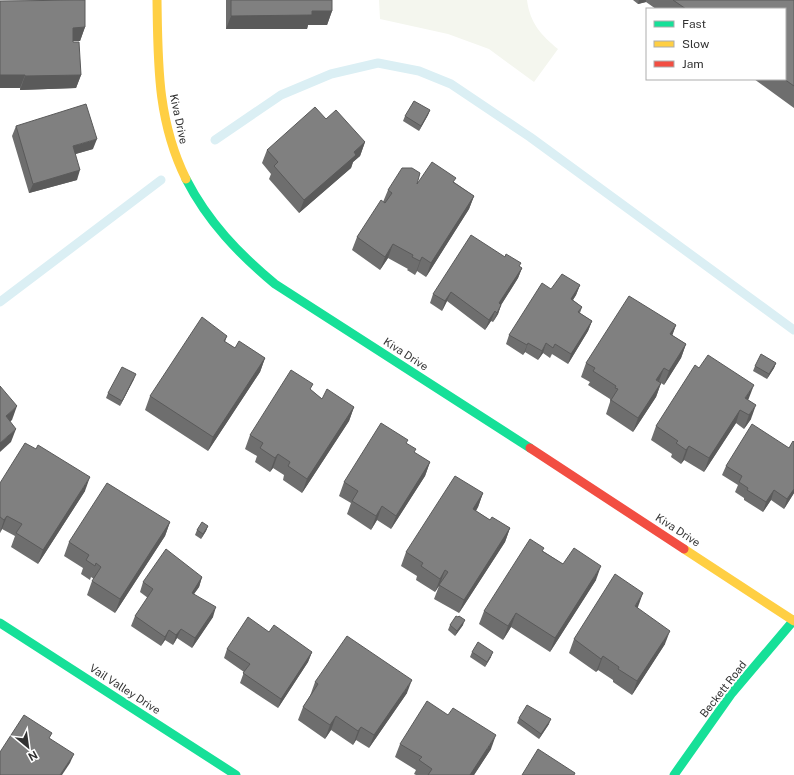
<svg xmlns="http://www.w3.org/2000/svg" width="794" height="775" font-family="'Public Sans',sans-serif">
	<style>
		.green { fill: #f4f6ee }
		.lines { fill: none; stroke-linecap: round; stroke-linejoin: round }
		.stream { stroke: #dbeff4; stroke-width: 9 }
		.fast { stroke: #16e098; stroke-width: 9 }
		.slow { stroke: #ffcf43; stroke-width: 9 }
		.jam { stroke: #f24e42; stroke-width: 9 }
		.wall { fill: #6e6e6e }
		.shaded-wall { fill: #5a5a5a }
		.building { fill: #808080; stroke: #5a5a5a }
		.labels { text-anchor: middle; stroke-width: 4; stroke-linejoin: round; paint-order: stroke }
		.street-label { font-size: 11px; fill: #323232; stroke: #fff }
	</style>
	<rect width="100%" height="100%" fill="#fff"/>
	<path class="green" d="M 379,0 L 527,0 C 530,23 541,35 558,49 L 534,82 L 489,49 L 448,34 L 380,19 Z"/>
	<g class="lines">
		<g class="stream">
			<path d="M 215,140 L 281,95 L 331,74 L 378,63 L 419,71 L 451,84 L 530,137 L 794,330"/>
			<path d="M 0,302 L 161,180"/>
		</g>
		<g class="fast">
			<path d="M 186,179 C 208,222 239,254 275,284 L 530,448"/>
			<path d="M 0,623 L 236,775"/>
			<path d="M 674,775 L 732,693 L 794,620"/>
		</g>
		<g class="slow">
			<path d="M 157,0 C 158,64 157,120 186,179"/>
			<path d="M 684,549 L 794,621"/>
		</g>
		<path class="jam" d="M 530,448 L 684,549"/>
	</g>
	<g class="wall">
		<path d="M 226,0 L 332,0 L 332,11 L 327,25 L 308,25 L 307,29 L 226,29 Z"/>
		<path d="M 633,0 L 794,0 L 794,108 L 754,79 L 785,79 L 785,9 L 656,9 L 646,2 L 638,4 Z"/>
		<path d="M 0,1 L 85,27 L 80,41 L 73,41 L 81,75 L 76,88 L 20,90 L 20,88 L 0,88 Z"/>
		<path d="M 430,110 L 428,115 L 419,131 L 403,121 L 405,116 Z"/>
		<path d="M 326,119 L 365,142 L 360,156 L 353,162 L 351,168 L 299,213 L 269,179 L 271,174 L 262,163 L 267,150 Z"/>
		<path d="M 16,126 L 93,149 L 75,154 L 77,180 L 29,193 L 12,136 Z"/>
		<path d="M 454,182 L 474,196 L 469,209 L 426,277 L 417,271 L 415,275 L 407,270 L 408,269 L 388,258 L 380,270 L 352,250 L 357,237 L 383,202 L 388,190 L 417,184 Z"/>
		<path d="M 519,267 L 522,268 L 518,278 L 501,305 L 498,314 L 493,322 L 491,321 L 485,330 L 447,301 L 442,311 L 430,303 L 433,294 Z"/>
		<path d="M 580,285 L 576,295 L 573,300 L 582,307 L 580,313 L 592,321 L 588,331 L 568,364 L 552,354 L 550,358 L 543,353 L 538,360 L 525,352 L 523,355 L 506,344 L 509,335 L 551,289 Z"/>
		<path d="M 676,325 L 672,335 L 686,344 L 681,358 L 664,385 L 661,383 L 656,397 L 633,432 L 606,414 L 610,402 L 610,399 L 588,385 L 590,382 L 581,377 L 586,363 Z"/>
		<path d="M 227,336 L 225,342 L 235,348 L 265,358 L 260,372 L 208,451 L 145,410 L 150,396 Z"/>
		<path d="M 776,363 L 774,368 L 767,379 L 753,371 L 755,366 Z"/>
		<path d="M 134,379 L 120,406 L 106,398 L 108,393 Z"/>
		<path d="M 311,390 L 322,399 L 354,407 L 349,421 L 302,493 L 283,480 L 284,475 L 273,468 L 270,472 L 255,462 L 257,456 L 245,449 L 250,435 Z"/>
		<path d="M 749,398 L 748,400 L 751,419 L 744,429 L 736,423 L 704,472 L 684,460 L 681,464 L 671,457 L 672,454 L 651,440 L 656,426 Z"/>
		<path d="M 794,442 L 794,493 L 784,509 L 771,500 L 763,512 L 744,500 L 744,498 L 735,492 L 738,485 L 722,475 L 726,466 L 789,448 Z"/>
		<path d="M 407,444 L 414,453 L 430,462 L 425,476 L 391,529 L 377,520 L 371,530 L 347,514 L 351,503 L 339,496 L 344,482 Z"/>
		<path d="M 0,483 L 85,491 L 38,564 L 11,547 L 15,536 L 2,529 L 0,533 Z"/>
		<path d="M 483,493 L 478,507 L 476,511 L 490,520 L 510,528 L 505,542 L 459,613 L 434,599 L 439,586 L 435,592 L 416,580 L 417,576 L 401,566 L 406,552 Z"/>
		<path d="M 170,522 L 165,536 L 115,613 L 87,595 L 92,581 L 94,579 L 91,577 L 90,580 L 81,574 L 83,568 L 64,556 L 69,542 Z"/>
		<path d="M 208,526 L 206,531 L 201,539 L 195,535 L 197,530 Z"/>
		<path d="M 543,551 L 563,564 L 596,580 L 550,652 L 511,627 L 503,640 L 479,624 L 484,611 Z"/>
		<path d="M 202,577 L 199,587 L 194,594 L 213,617 L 192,648 L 177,638 L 173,645 L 165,640 L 161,646 L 131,626 L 135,616 L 148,598 L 140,592 L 143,582 Z"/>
		<path d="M 638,607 L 638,608 L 665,644 L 632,695 L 613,682 L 613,680 L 598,670 L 596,672 L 569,653 L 574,639 Z"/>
		<path d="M 458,617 L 463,625 L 455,636 L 448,630 L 450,625 Z"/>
		<path d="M 269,632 L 312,652 L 308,662 L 278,708 L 240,683 L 244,672 L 224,658 L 227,649 Z"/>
		<path d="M 472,652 L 491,657 L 485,667 L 470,657 Z"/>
		<path d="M 315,682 L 407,693 L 369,748 L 356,740 L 353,745 L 331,730 L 325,739 L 298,720 L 303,707 L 310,696 Z"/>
		<path d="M 519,718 L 549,724 L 539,739 L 517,723 Z"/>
		<path d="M 400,744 L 491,749 L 474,775 L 416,775 L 414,774 L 416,770 L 395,757 Z"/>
	</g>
	<g class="shaded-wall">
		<path d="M 639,0 L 646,0 L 646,2 L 638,4 Z"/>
		<path d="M 312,11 L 332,11 L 327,25 L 308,25 L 307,29 L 226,29 L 231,16 Z"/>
		<path d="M 85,27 L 80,41 L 68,41 L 73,28 Z"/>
		<path d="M 0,75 L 25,75 L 20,88 L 0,88 Z"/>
		<path d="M 81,75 L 76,88 L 20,90 L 25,76 Z"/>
		<path d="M 430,110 L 428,115 L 419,131 L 421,126 Z"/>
		<path d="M 97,139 L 93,149 L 69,156 L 73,146 Z"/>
		<path d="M 365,142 L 360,156 L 353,162 L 351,168 L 299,213 L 304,200 Z"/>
		<path d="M 80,170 L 77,180 L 29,193 L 33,184 Z"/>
		<path d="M 474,196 L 469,209 L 426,277 L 431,263 Z"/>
		<path d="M 393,244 L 388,258 L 380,270 L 385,257 Z"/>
		<path d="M 422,257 L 417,271 L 415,275 L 420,261 Z"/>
		<path d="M 522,268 L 518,278 L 496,313 L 499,303 Z"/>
		<path d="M 580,285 L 576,295 L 567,309 L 571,299 Z"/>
		<path d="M 451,292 L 447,301 L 442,311 L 445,301 Z"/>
		<path d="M 501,305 L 498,314 L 493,322 L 497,313 Z"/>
		<path d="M 495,311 L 491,321 L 485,330 L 489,320 Z"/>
		<path d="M 592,321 L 588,331 L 568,364 L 571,354 Z"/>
		<path d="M 676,325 L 671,339 L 670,334 Z"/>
		<path d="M 528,343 L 525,352 L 523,355 L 527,345 Z"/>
		<path d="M 546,343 L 543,353 L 538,360 L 542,351 Z"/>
		<path d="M 686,344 L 681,358 L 664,385 L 669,371 Z"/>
		<path d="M 265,358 L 260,372 L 208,451 L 213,437 Z"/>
		<path d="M 776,363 L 774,368 L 767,379 L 769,374 Z"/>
		<path d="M 664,368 L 659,381 L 656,380 Z"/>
		<path d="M 136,374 L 134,379 L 120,406 L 122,401 Z"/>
		<path d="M 661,383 L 656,397 L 633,432 L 638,418 Z"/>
		<path d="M 754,385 L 749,398 L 741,410 L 745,398 Z"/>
		<path d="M 756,405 L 751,419 L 744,429 L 749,415 Z"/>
		<path d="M 17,406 L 12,420 L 1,430 L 6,416 Z"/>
		<path d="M 354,407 L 349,421 L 302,493 L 307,479 Z"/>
		<path d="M 740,410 L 736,423 L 704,472 L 709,458 Z"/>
		<path d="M 16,429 L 11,442 L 0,452 L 0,443 Z"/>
		<path d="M 689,446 L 684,460 L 681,464 L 686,450 Z"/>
		<path d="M 278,454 L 273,468 L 270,472 L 275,458 Z"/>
		<path d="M 430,462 L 425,476 L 391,529 L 396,516 Z"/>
		<path d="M 90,477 L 85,491 L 38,564 L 43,550 Z"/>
		<path d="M 794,489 L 794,493 L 784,509 L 787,499 Z"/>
		<path d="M 774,490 L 771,500 L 763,512 L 766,502 Z"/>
		<path d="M 483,493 L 478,507 L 468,523 L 473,509 Z"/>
		<path d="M 382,506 L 377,520 L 371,530 L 376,516 Z"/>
		<path d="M 7,516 L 2,529 L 0,533 L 4,520 Z"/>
		<path d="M 170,522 L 165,536 L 115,613 L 120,599 Z"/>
		<path d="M 208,526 L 206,531 L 201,539 L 203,534 Z"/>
		<path d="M 510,528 L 505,542 L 459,613 L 464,600 Z"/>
		<path d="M 601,566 L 596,580 L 550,652 L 555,638 Z"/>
		<path d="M 445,570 L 440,584 L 435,592 L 440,579 Z"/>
		<path d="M 202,577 L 199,587 L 188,602 L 192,593 Z"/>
		<path d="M 643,593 L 638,607 L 630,620 L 635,606 Z"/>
		<path d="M 216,607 L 213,617 L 192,648 L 195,638 Z"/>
		<path d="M 516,613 L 511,627 L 503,640 L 508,626 Z"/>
		<path d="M 465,620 L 463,625 L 455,636 L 457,631 Z"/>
		<path d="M 181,629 L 177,638 L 173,645 L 176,635 Z"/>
		<path d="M 169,630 L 165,640 L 161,646 L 165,637 Z"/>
		<path d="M 670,631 L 665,644 L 632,695 L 637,681 Z"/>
		<path d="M 312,652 L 308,662 L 278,708 L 281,699 Z"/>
		<path d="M 493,652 L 491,657 L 485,667 L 487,662 Z"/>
		<path d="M 603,656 L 598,670 L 596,672 L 601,659 Z"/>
		<path d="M 412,680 L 407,693 L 369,748 L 374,735 Z"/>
		<path d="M 336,716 L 331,730 L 325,739 L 330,725 Z"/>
		<path d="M 551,719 L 549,724 L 539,739 L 541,734 Z"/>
		<path d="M 361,727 L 356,740 L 353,745 L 358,731 Z"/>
		<path d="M 496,735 L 491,749 L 474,775 L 470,775 Z"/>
		<path d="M 74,754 L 70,763 L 62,775 L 60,775 Z"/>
	</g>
	<g class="building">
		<path d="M 85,0 L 85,27 L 73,28 L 73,42 L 79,42 L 81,75 L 25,76 L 25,75 L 0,75 L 0,1 Z"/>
		<path d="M 231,0 L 332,0 L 332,11 L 312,11 L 312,15 L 231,16 Z"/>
		<path d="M 673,0 L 794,0 L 794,86 L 784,79 L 785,79 L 785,9 L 686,9 Z"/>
		<path d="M 414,101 L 430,110 L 421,126 L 405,116 Z"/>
		<path d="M 86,104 L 97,139 L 73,146 L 80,170 L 33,184 L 16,126 Z"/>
		<path d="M 315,107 L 326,119 L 336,110 L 365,142 L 354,152 L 356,155 L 304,200 L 274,166 L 278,162 L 267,150 Z"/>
		<path d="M 432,162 L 456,178 L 453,182 L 474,196 L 431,263 L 422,257 L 420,261 L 412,257 L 413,255 L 393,244 L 385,257 L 357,237 L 381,200 L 385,203 L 392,193 L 388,190 L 402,168 L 412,168 L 420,173 L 417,184 Z"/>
		<path d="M 471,235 L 505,257 L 506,254 L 521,263 L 519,266 L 522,268 L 499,303 L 501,305 L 497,313 L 495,311 L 489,320 L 451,292 L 445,301 L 433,294 Z"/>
		<path d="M 562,274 L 580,285 L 571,299 L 582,307 L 578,312 L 592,321 L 571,354 L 555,344 L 553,348 L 546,343 L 542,351 L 528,343 L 527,345 L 509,335 L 542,283 L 551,289 Z"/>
		<path d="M 629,296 L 676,325 L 670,334 L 686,344 L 669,371 L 664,368 L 656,380 L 661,383 L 638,418 L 611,400 L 618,389 L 615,388 L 616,386 L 593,371 L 595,368 L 586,363 Z"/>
		<path d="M 202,317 L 227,336 L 224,341 L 235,348 L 239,341 L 265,358 L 213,437 L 150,396 Z"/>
		<path d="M 761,354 L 776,363 L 769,374 L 755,366 Z"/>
		<path d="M 708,355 L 754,385 L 745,398 L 756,405 L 749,415 L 740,410 L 709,458 L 689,446 L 686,450 L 676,443 L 678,441 L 656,426 L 695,365 L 699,368 Z"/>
		<path d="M 122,367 L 136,374 L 122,401 L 108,393 Z"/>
		<path d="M 291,370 L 313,384 L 310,389 L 322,399 L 327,389 L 354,407 L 307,479 L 288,466 L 290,462 L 278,454 L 275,458 L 260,448 L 263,443 L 250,435 Z"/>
		<path d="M 0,386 L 17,406 L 6,416 L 16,429 L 0,443 Z"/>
		<path d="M 381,423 L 408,440 L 406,443 L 416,449 L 414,452 L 430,462 L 396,516 L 382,506 L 376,516 L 352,501 L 358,491 L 344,482 Z"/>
		<path d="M 752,424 L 789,448 L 793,441 L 794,442 L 794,489 L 787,499 L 774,490 L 766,502 L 747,490 L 748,488 L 739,482 L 742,476 L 726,466 Z"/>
		<path d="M 25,443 L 36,449 L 38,445 L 90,477 L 43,550 L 16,533 L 22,524 L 7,516 L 4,520 L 0,517 L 0,483 Z"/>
		<path d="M 455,476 L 483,493 L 473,509 L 490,520 L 492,517 L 510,528 L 464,600 L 439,585 L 448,572 L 445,570 L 440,579 L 421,566 L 423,563 L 406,552 Z"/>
		<path d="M 107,483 L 170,522 L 120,599 L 92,581 L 101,567 L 96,563 L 95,566 L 86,560 L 89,555 L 69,542 Z"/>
		<path d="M 202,522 L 208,526 L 203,534 L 197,530 Z"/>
		<path d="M 530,539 L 544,548 L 542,551 L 563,564 L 574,548 L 601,566 L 555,638 L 516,613 L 508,626 L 484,611 Z"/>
		<path d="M 166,549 L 202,577 L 192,593 L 216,607 L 195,638 L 181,629 L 176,635 L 169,630 L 165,637 L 135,616 L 153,589 L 143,582 Z"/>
		<path d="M 615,574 L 643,593 L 635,606 L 670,631 L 637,681 L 618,669 L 619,667 L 603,656 L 601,659 L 574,639 Z"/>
		<path d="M 456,616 L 458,617 L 459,616 L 465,620 L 457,631 L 450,625 Z"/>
		<path d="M 248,617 L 269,632 L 274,625 L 312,652 L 281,699 L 243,673 L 250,664 L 227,649 Z"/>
		<path d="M 347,636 L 412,680 L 374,735 L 361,727 L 358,731 L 336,716 L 330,725 L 303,707 L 318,684 L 315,682 Z"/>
		<path d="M 478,642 L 493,652 L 487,662 L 472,652 Z"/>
		<path d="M 427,701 L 448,715 L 453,708 L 496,735 L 470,775 L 428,775 L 432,769 L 419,760 L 422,757 L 400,744 Z"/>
		<path d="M 527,705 L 551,719 L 541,734 L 519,718 Z"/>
		<path d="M 24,715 L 52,733 L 49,738 L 74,754 L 60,775 L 0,775 L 0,752 Z"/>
		<path d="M 538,749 L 575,773 L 574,775 L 522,775 Z"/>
	</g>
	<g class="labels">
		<g class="street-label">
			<text transform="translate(179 119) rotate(78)" y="4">Kiva Drive</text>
			<text transform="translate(406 354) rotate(33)" y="4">Kiva Drive</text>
			<text transform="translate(678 530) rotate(33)" y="4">Kiva Drive</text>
			<text transform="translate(125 689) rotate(33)" y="4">Vail Valley Drive</text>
			<text transform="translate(723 689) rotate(-52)" y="4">Beckett Road</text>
		</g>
	</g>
	<rect x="646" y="8" width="140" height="72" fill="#ffffff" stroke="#adadad"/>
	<rect x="654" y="21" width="20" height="6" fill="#16e098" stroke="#adadad"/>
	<text x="682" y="28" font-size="12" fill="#323232">Fast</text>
	<rect x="654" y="41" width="20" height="6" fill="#ffcf43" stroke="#adadad"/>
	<text x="682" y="48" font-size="12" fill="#323232">Slow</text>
	<rect x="654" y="61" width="20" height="6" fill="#f24e42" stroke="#adadad"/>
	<text x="682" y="68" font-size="12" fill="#323232">Jam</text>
	<g transform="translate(28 747) rotate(151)" stroke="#ffffff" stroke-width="3" paint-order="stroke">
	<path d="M0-3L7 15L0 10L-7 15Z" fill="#323232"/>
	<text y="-6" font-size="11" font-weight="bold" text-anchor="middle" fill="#323232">N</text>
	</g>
</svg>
